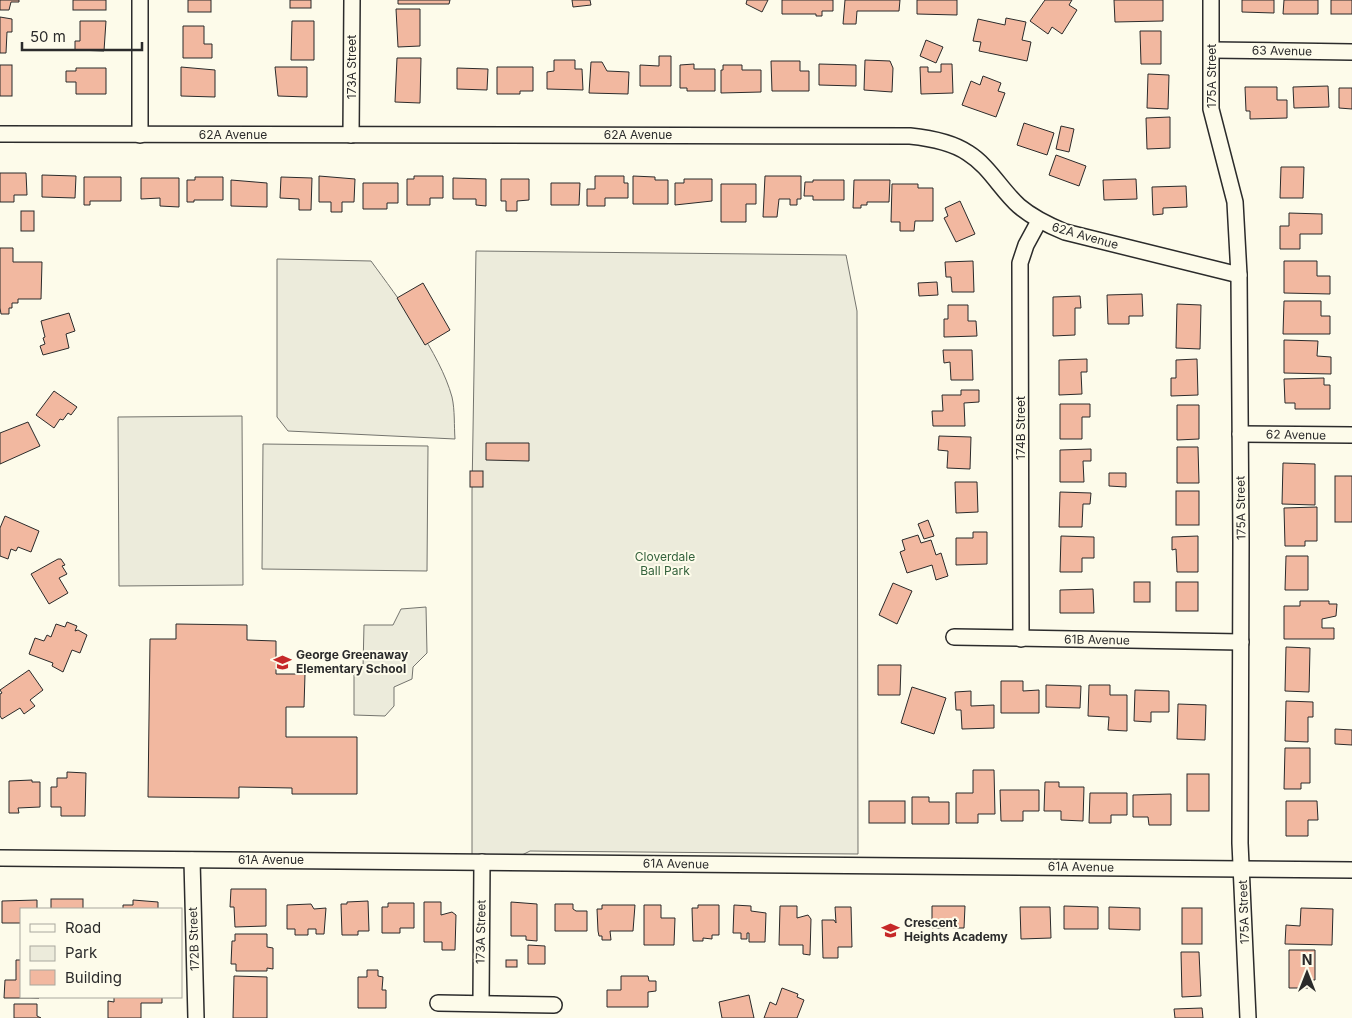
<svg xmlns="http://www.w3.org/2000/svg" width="1352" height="1018" font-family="Inter,sans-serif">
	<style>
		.green { fill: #ecebdb; stroke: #74746e }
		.building { fill: #f2b8a0; stroke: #2b2b2b }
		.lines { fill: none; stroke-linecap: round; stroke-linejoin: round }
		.minor-casing { stroke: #2b2b2b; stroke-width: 18 }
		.minor { stroke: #fdfbea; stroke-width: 15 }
		.labels { text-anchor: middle; stroke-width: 4; stroke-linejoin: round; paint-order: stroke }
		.street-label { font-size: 12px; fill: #2b2b2b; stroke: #fdfbea }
		.park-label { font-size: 12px; fill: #34623c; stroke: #fdfbea }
		.poi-label { font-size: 12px; font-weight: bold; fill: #2b2b2b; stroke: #fdfbea; text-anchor: start }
	</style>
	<rect width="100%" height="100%" fill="#fdfbea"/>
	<g class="green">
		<path d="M 476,251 L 846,255 L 857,311 L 858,854 L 530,851 L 522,855 L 472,855 L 472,491 Z"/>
		<path d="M 277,259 L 371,261 C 398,298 440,353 452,397 C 455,410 454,426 455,439 L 288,431 L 277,417 Z"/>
		<path d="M 242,416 L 243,585 L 119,586 L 118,417 Z"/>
		<path d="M 263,444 L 428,446 L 427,571 L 262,569 Z"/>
		<path d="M 426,607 L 427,653 L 413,667 L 412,679 L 394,687 L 394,706 L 385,716 L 354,715 L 354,675 L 363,668 L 364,625 L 393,625 L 401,609 Z"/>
	</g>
	<g class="building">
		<path d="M 0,0 L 19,0 L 19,2 L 11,2 L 9,10 L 0,10 Z"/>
		<rect x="73" y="0" width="33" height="10"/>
		<rect x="188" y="0" width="23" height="12"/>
		<rect x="290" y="0" width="21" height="8"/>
		<path d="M 398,0 L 450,0 L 449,4 L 398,4 Z"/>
		<path d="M 572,0 L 590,0 L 591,5 L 573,7 Z"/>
		<path d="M 747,0 L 768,0 L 762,12 L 746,4 Z"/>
		<path d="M 782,0 L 833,0 L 833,11 L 822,11 L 822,16 L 816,16 L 816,14 L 782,14 Z"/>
		<path d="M 845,0 L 900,0 L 899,11 L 857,11 L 856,24 L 843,24 Z"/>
		<path d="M 917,0 L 957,0 L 957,15 L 917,14 Z"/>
		<path d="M 1045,0 L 1072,0 L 1069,5 L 1077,10 L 1062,34 L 1052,27 L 1048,34 L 1030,21 Z"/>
		<path d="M 1114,0 L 1163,0 L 1163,21 L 1115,22 Z"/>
		<path d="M 1242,0 L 1274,0 L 1274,13 L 1242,12 Z"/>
		<path d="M 1284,0 L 1318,0 L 1318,14 L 1283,14 Z"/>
		<rect x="1331" y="0" width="21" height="14"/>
		<path d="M 396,9 L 420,9 L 420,46 L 398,47 Z"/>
		<path d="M 0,17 L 12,19 L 12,32 L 7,32 L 6,53 L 0,53 Z"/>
		<path d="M 1006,18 L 1026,22 L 1022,40 L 1031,42 L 1027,61 L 979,51 L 981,42 L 973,41 L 978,19 L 1005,25 Z"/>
		<path d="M 80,21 L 106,21 L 104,51 L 75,50 L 75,41 L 80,41 Z"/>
		<path d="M 292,21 L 314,21 L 314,60 L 291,60 Z"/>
		<path d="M 183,26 L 204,26 L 204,44 L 212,44 L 212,58 L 183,58 Z"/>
		<path d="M 1140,31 L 1161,31 L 1161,64 L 1141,64 Z"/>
		<path d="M 926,40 L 943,47 L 936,63 L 920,56 Z"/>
		<path d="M 659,56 L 671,56 L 671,86 L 640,86 L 640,65 L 659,66 Z"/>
		<path d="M 397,58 L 421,58 L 420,103 L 395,102 Z"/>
		<path d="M 554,60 L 575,60 L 575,69 L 582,69 L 583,90 L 547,89 L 547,72 L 554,71 Z"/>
		<path d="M 865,60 L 890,61 L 893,68 L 892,92 L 864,90 Z"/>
		<path d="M 771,61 L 800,61 L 800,71 L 809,71 L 809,91 L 772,91 Z"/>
		<path d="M 591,62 L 602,62 L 607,71 L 629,72 L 628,94 L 589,93 Z"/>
		<path d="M 694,64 L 694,69 L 715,69 L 715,91 L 687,91 L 687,88 L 680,88 L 680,65 Z"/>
		<path d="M 819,64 L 856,65 L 856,86 L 819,85 Z"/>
		<path d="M 941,64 L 952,64 L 953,93 L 921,94 L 920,67 L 928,67 L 928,72 L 941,72 Z"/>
		<rect x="0" y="65" width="12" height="31"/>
		<path d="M 723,65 L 742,65 L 742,70 L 761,70 L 761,92 L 721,93 L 721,70 L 723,70 Z"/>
		<path d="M 181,67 L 215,70 L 215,97 L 181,96 Z"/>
		<path d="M 275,67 L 307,67 L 307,97 L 278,96 Z"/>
		<path d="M 497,67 L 533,67 L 533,91 L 520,91 L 520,94 L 497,94 Z"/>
		<path d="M 76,68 L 106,68 L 106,94 L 76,94 L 76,82 L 66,82 L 66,71 L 76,71 Z"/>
		<path d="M 457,68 L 488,69 L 487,90 L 457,89 Z"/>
		<path d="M 1148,74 L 1169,75 L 1168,109 L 1147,108 Z"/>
		<path d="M 983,76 L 1001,83 L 998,91 L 1005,93 L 996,117 L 962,105 L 971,81 L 980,85 Z"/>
		<path d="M 1328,86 L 1329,107 L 1294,108 L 1293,87 Z"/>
		<path d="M 1245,87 L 1277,87 L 1277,100 L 1287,100 L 1287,118 L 1250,119 L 1250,111 L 1246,111 Z"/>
		<path d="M 1339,88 L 1352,88 L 1352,109 L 1339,108 Z"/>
		<path d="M 1170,117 L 1170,148 L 1147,149 L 1146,118 Z"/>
		<path d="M 1024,123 L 1054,133 L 1047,155 L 1017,145 Z"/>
		<path d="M 1061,126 L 1074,129 L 1069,152 L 1056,149 Z"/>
		<path d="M 1056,155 L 1086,166 L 1079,186 L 1049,175 Z"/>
		<path d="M 1281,167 L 1304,167 L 1303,198 L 1280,198 Z"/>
		<path d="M 0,173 L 26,173 L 27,195 L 14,195 L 14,202 L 0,202 Z"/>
		<path d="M 42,175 L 76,176 L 75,198 L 42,197 Z"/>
		<path d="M 319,176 L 355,179 L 354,202 L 342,202 L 342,212 L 331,212 L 331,202 L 319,202 Z"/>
		<path d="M 414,176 L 443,176 L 443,198 L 430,198 L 430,205 L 407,205 L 407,179 L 414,179 Z"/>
		<path d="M 595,176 L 624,176 L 624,183 L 628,183 L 628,198 L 605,198 L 605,206 L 587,206 L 587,189 L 595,189 Z"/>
		<path d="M 633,176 L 655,177 L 655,180 L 668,180 L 668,204 L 633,204 Z"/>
		<path d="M 765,176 L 801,176 L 801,199 L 797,199 L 797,205 L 790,205 L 790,199 L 779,199 L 777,217 L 763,217 Z"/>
		<path d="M 84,177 L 121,177 L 121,201 L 90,201 L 90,205 L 84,205 Z"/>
		<path d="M 195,177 L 223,177 L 223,200 L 194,200 L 194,202 L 187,202 L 187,180 L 195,180 Z"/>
		<path d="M 281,177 L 312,178 L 311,210 L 299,210 L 299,199 L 280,198 Z"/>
		<path d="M 141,178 L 179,178 L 179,207 L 160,206 L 160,198 L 141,199 Z"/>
		<path d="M 453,178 L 486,179 L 486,206 L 476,205 L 476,199 L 453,199 Z"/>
		<path d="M 501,179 L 529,179 L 529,200 L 517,201 L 517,211 L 506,211 L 506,201 L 501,201 Z"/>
		<path d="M 684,179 L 712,179 L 712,201 L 675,205 L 675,183 L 684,183 Z"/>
		<path d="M 1136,179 L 1137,199 L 1104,200 L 1103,180 Z"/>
		<path d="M 231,180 L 267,183 L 267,207 L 231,206 Z"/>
		<path d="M 813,180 L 844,180 L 844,200 L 813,200 L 813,196 L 804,196 L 805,182 L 813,182 Z"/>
		<path d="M 854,180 L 890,180 L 889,202 L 867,202 L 867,205 L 861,205 L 861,208 L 853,208 Z"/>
		<path d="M 363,183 L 398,183 L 398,203 L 387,203 L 387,209 L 363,209 Z"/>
		<path d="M 551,183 L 580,183 L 579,205 L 551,205 Z"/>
		<path d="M 721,184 L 756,184 L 756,204 L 746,204 L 746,222 L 721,222 Z"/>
		<path d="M 892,184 L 918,184 L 918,188 L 933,188 L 933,221 L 915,221 L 914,231 L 900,231 L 900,222 L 891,222 Z"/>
		<path d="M 1186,186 L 1187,207 L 1163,208 L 1163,214 L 1153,215 L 1152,187 Z"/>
		<path d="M 960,201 L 975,234 L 956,242 L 944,218 L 948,216 L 945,208 Z"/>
		<rect x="21" y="211" width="13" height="20"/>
		<path d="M 1289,213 L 1322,214 L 1322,234 L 1300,234 L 1300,249 L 1280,249 L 1280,226 L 1289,226 Z"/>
		<path d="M 0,248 L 13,248 L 13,262 L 42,262 L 41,299 L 18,299 L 18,303 L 12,303 L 12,308 L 9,308 L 9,314 L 1,314 L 0,308 Z"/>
		<path d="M 973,261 L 974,292 L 952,292 L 951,277 L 946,277 L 945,262 Z"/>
		<path d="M 1284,261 L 1317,261 L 1317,276 L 1330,276 L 1330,294 L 1284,293 Z"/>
		<path d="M 937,282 L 938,295 L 919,296 L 918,283 Z"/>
		<path d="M 423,283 L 450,330 L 425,345 L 397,298 Z"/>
		<path d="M 1142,294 L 1143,316 L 1129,316 L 1129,324 L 1108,324 L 1107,295 Z"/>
		<path d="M 1080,296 L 1081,308 L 1075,308 L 1075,335 L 1053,336 L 1053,297 Z"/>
		<path d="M 1284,301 L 1321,301 L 1321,316 L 1330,316 L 1330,334 L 1283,334 Z"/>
		<path d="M 1177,304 L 1201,305 L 1200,349 L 1176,348 Z"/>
		<path d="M 948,305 L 968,305 L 968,321 L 976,321 L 977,336 L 944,337 L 944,319 L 948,319 Z"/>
		<path d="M 69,313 L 75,331 L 66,334 L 69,348 L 43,355 L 40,346 L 45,344 L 43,338 L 45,337 L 41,321 Z"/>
		<path d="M 1284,340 L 1318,341 L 1317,356 L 1331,357 L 1331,374 L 1284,373 Z"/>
		<path d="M 943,350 L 972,350 L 973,380 L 951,380 L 950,362 L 944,363 Z"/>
		<path d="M 1087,359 L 1087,372 L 1081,372 L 1082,394 L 1059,395 L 1059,360 Z"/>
		<path d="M 1197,359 L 1198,395 L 1171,396 L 1171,378 L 1176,378 L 1176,360 Z"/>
		<path d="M 1324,378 L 1324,385 L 1330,385 L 1330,409 L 1295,409 L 1295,403 L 1285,403 L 1284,379 Z"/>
		<path d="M 961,390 L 979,390 L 979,402 L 964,403 L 965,426 L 933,426 L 932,411 L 943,411 L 942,395 L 961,395 Z"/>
		<path d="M 54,391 L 77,407 L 71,415 L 68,413 L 63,420 L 60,419 L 54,428 L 36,415 Z"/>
		<path d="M 1060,404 L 1090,404 L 1090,417 L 1082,417 L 1082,439 L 1060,439 Z"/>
		<path d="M 1177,405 L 1199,405 L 1199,439 L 1177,440 Z"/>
		<path d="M 28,422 L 40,446 L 0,464 L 0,433 Z"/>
		<path d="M 939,436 L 971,437 L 970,469 L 947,468 L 948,451 L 938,450 Z"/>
		<path d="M 486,443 L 529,443 L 529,461 L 486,460 Z"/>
		<path d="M 1177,447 L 1198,447 L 1199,483 L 1177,483 Z"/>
		<path d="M 1091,449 L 1091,461 L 1083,461 L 1084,482 L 1060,482 L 1060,450 Z"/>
		<path d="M 1283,463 L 1315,464 L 1315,505 L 1282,504 Z"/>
		<rect x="470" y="471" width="13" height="16"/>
		<path d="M 1109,473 L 1126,473 L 1126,487 L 1109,486 Z"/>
		<rect x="1335" y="476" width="17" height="46"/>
		<path d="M 955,482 L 977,482 L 978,512 L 956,513 Z"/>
		<rect x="1176" y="491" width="23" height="34"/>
		<path d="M 1060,492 L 1091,493 L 1090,504 L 1083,504 L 1082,527 L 1059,527 Z"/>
		<path d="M 1317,507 L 1317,541 L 1305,541 L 1305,546 L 1285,546 L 1284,508 Z"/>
		<path d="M 5,516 L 39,531 L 31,552 L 18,547 L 16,551 L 11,549 L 8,559 L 0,556 L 0,528 Z"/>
		<path d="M 928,520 L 934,536 L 924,539 L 918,524 Z"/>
		<path d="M 973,532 L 987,532 L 987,564 L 956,565 L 956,538 L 973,538 Z"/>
		<path d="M 918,535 L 921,543 L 931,540 L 936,555 L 941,553 L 948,576 L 936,580 L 932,565 L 907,573 L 900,552 L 905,550 L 902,540 Z"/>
		<path d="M 1061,536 L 1094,537 L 1094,558 L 1082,558 L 1082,572 L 1060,572 Z"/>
		<path d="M 1198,536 L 1198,572 L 1177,572 L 1176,549 L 1172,550 L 1172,537 Z"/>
		<path d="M 1286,556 L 1308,556 L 1308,590 L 1285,590 Z"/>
		<path d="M 58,559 L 61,559 L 65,565 L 62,566 L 67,574 L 59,578 L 68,593 L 49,604 L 31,574 Z"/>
		<rect x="1134" y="582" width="16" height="20"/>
		<rect x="1176" y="582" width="22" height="29"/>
		<path d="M 893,583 L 912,591 L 897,624 L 879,615 Z"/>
		<path d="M 1093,589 L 1094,613 L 1060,613 L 1060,590 Z"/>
		<path d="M 1300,601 L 1329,601 L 1329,604 L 1337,604 L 1336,616 L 1322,619 L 1322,628 L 1334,628 L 1334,639 L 1284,639 L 1284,606 L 1300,606 Z"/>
		<path d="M 67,622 L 77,626 L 75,631 L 78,630 L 87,635 L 80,653 L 72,650 L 63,672 L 52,666 L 53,663 L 29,654 L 35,638 L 44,641 L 47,635 L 51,637 L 56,624 L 65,627 Z"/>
		<path d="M 176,624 L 247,625 L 247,640 L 276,641 L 276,674 L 305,674 L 304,707 L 286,707 L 286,737 L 357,737 L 357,794 L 292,794 L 292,788 L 239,787 L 239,798 L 148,797 L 150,639 L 176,639 Z"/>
		<path d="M 1286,647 L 1310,648 L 1309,692 L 1285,691 Z"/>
		<path d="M 878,665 L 901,665 L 900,695 L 878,695 Z"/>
		<path d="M 29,670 L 43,690 L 30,700 L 35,706 L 24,714 L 20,708 L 2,719 L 0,716 L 0,694 L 2,693 L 0,690 Z"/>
		<path d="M 1001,681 L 1023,681 L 1023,691 L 1039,690 L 1039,713 L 1001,713 Z"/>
		<path d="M 1046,685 L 1081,686 L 1080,708 L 1046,707 Z"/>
		<path d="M 1089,685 L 1110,685 L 1110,695 L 1127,695 L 1127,731 L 1108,730 L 1109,717 L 1088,716 Z"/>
		<path d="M 912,687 L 946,698 L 934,734 L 901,723 Z"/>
		<path d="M 1135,690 L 1169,691 L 1169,712 L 1151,712 L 1151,722 L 1134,721 Z"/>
		<path d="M 971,691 L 971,706 L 994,705 L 994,728 L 962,729 L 961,710 L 956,710 L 955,692 Z"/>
		<path d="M 1286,701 L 1313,702 L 1313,717 L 1308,717 L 1308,742 L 1285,741 Z"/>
		<path d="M 1178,704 L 1206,705 L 1205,740 L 1177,739 Z"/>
		<path d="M 1335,729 L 1352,730 L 1352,745 L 1335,744 Z"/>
		<path d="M 1285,748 L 1310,748 L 1310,783 L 1301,783 L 1301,789 L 1284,789 Z"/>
		<path d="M 973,770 L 994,770 L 995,814 L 978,814 L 978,823 L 956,823 L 956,793 L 973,793 Z"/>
		<path d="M 67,772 L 86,773 L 85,816 L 61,816 L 61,807 L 51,807 L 51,787 L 57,787 L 57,778 L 67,778 Z"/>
		<rect x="1187" y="774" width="22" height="37"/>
		<path d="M 32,780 L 32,782 L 40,782 L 40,807 L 18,808 L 19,813 L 9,813 L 9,781 Z"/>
		<path d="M 1045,782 L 1059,782 L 1059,787 L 1084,787 L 1083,821 L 1061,820 L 1061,811 L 1044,811 Z"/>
		<path d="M 1000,790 L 1039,790 L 1039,811 L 1023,811 L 1023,821 L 1001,821 Z"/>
		<path d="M 1090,793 L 1127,793 L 1127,815 L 1111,815 L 1111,823 L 1089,823 Z"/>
		<path d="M 1171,794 L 1171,825 L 1149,825 L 1148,817 L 1133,817 L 1133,795 Z"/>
		<path d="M 912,797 L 929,797 L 929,802 L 949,802 L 949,824 L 912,824 Z"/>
		<rect x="869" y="801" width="36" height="22"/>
		<path d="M 1286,801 L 1317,801 L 1318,820 L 1308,820 L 1308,836 L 1286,836 Z"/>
		<path d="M 231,889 L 266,889 L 266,926 L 235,927 L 234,907 L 230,907 Z"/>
		<rect x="51" y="899" width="32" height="10"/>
		<path d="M 37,900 L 37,909 L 21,909 L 21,923 L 2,923 L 2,901 Z"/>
		<path d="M 133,900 L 158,902 L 158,909 L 123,909 L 123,905 L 133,905 Z"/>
		<path d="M 368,901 L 369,931 L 358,931 L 358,935 L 342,935 L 341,904 L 347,904 L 347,902 Z"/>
		<path d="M 424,902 L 441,902 L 441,915 L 452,912 L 456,915 L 455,950 L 442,950 L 442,942 L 424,942 Z"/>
		<path d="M 511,902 L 537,904 L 537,941 L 526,940 L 526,936 L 511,936 Z"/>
		<path d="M 388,903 L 414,903 L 414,928 L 400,928 L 400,933 L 382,933 L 382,907 L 388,907 Z"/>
		<path d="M 311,904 L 314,909 L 326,908 L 324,934 L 316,934 L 316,929 L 308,929 L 308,935 L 295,935 L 295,929 L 287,929 L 287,905 Z"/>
		<path d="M 555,904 L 573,904 L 573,909 L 576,911 L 587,911 L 587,931 L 555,931 Z"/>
		<path d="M 602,905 L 635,905 L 633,931 L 610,931 L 611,940 L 602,940 L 602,936 L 599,936 L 598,931 L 597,909 L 602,909 Z"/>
		<path d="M 644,905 L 661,905 L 661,918 L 675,918 L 674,945 L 644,945 Z"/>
		<path d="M 698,905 L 719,905 L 719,935 L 712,935 L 712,939 L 703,938 L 703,941 L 693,941 L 692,908 L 698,908 Z"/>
		<path d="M 734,905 L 751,906 L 751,911 L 766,913 L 765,942 L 749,942 L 749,933 L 747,933 L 747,939 L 741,939 L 741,933 L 733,933 Z"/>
		<path d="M 780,906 L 797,906 L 797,918 L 808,915 L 811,919 L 810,955 L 803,954 L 803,945 L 779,945 Z"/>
		<path d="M 932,906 L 965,906 L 964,928 L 932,928 Z"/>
		<path d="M 1064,906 L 1098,907 L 1098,929 L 1064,929 Z"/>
		<path d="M 835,907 L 851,907 L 852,947 L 838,947 L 838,958 L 823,958 L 822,920 L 834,920 L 836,923 Z"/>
		<path d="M 1020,907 L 1050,907 L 1051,938 L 1021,939 Z"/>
		<path d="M 1109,907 L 1140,908 L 1140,930 L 1109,929 Z"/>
		<rect x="1182" y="908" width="20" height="36"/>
		<path d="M 1301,908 L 1333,909 L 1332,945 L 1285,944 L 1286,925 L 1300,926 Z"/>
		<path d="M 235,934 L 267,934 L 267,947 L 273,948 L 273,969 L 267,968 L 267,971 L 236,971 L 236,964 L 231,964 L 232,941 L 235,941 Z"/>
		<path d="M 528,945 L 545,946 L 545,964 L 528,964 Z"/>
		<path d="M 1289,950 L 1315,950 L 1315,980 L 1308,980 L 1308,988 L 1289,988 Z"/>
		<path d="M 1181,952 L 1199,952 L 1201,996 L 1182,997 Z"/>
		<path d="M 16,960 L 21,960 L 21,997 L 39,998 L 4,998 L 5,980 L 16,980 Z"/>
		<rect x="506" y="960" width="11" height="7"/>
		<path d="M 367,970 L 378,970 L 378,976 L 383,977 L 382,990 L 386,990 L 386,1008 L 358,1008 L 358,977 L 367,977 Z"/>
		<path d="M 234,976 L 267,977 L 267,1018 L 233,1018 Z"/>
		<path d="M 621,976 L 648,976 L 649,981 L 656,981 L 656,991 L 648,992 L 648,1007 L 607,1007 L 607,990 L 621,990 Z"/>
		<path d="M 782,988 L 798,994 L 797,997 L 804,1000 L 797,1018 L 764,1018 L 770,1002 L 776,1005 Z"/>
		<path d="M 749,995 L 754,1018 L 722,1018 L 719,1002 Z"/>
		<path d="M 114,997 L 162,997 L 162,1003 L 141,1003 L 141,1018 L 108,1018 L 108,1001 L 114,1002 Z"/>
		<path d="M 14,1004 L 37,1004 L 37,1016 L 41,1018 L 14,1018 Z"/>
		<path d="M 1202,1008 L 1203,1018 L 1175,1018 L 1174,1009 Z"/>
	</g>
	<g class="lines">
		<defs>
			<g id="minor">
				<path d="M 140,0 L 140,135"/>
				<path d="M 1211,0 L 1211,109 L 1235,202 L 1239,275 L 1241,542 L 1240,843 L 1248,1018"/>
				<path d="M 1212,50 L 1352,52"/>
				<path d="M 0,134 L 910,136 C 929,138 952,142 968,153 C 989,166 1001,190 1019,206 C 1033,218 1048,225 1065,232 L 1239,275"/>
				<path d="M 351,135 L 352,0"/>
				<path d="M 1240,434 L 1352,435"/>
				<path d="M 954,637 L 1241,642"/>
				<path d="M 1021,639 L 1020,263 L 1026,245 L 1039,221"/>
				<path d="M 0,858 L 1352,870"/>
				<path d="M 192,860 L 196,1018"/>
				<path d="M 481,1002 L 482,862"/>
				<path d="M 438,1003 L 554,1005"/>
			</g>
		</defs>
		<use href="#minor" class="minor-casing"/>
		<use href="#minor" class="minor"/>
	</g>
	<defs>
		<symbol id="school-bare" viewBox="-9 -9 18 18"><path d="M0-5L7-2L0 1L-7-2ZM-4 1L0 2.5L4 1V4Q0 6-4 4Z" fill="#c62828" stroke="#fdfbea" stroke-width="2.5" paint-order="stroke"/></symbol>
	</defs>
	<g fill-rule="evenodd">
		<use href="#school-bare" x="270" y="650" width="25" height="25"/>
		<use href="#school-bare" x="878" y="918" width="25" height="25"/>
	</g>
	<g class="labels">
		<g class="street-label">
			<text transform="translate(1282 51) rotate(1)" y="4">63 Avenue</text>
			<text transform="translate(352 67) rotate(-90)" y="4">173A Street</text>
			<text transform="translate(1212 76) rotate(-90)" y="4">175A Street</text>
			<text x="233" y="139">62A Avenue</text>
			<text x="638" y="139">62A Avenue</text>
			<text transform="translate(1085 236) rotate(16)" y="4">62A Avenue</text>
			<text transform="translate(1021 428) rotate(-90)" y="4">174B Street</text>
			<text transform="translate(1296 435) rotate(1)" y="4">62 Avenue</text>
			<text transform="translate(1241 508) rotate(-91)" y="4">175A Street</text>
			<text transform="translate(1097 640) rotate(1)" y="4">61B Avenue</text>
			<text x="271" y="864">61A Avenue</text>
			<text transform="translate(676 864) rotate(1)" y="4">61A Avenue</text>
			<text transform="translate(1081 867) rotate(1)" y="4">61A Avenue</text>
			<text transform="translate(1244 912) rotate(-92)" y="4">175A Street</text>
			<text transform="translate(481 932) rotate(-89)" y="4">173A Street</text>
			<text transform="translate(194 939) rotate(-92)" y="4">172B Street</text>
		</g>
		<g class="park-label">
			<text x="665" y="561">Cloverdale<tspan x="665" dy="14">Ball Park</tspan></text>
		</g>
		<g class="poi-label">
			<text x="296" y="659">George Greenaway<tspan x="296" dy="14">Elementary School</tspan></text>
			<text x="904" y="927">Crescent<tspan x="904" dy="14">Heights Academy</tspan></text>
		</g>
	</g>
	<rect x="20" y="908" width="162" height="90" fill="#fdfbea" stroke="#a9a89e"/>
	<rect x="30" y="924" width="25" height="8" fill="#fdfbea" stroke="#a9a89e"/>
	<text x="65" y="933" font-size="15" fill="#2b2b2b">Road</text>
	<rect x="30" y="946" width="25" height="15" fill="#ecebdb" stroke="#a9a89e"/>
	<text x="65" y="958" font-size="15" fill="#2b2b2b">Park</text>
	<rect x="30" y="970" width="25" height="15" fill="#f2b8a0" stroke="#a9a89e"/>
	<text x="65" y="983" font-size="15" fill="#2b2b2b">Building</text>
	<g transform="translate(1307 973)" stroke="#fdfbea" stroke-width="4" paint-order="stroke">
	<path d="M0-4L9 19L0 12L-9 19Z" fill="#2b2b2b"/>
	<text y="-8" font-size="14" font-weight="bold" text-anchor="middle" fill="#2b2b2b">N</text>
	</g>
	<path d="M22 42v8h120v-8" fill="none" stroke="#2b2b2b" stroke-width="2.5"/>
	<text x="30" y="42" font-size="15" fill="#2b2b2b" stroke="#fdfbea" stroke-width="4" paint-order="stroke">50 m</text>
</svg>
